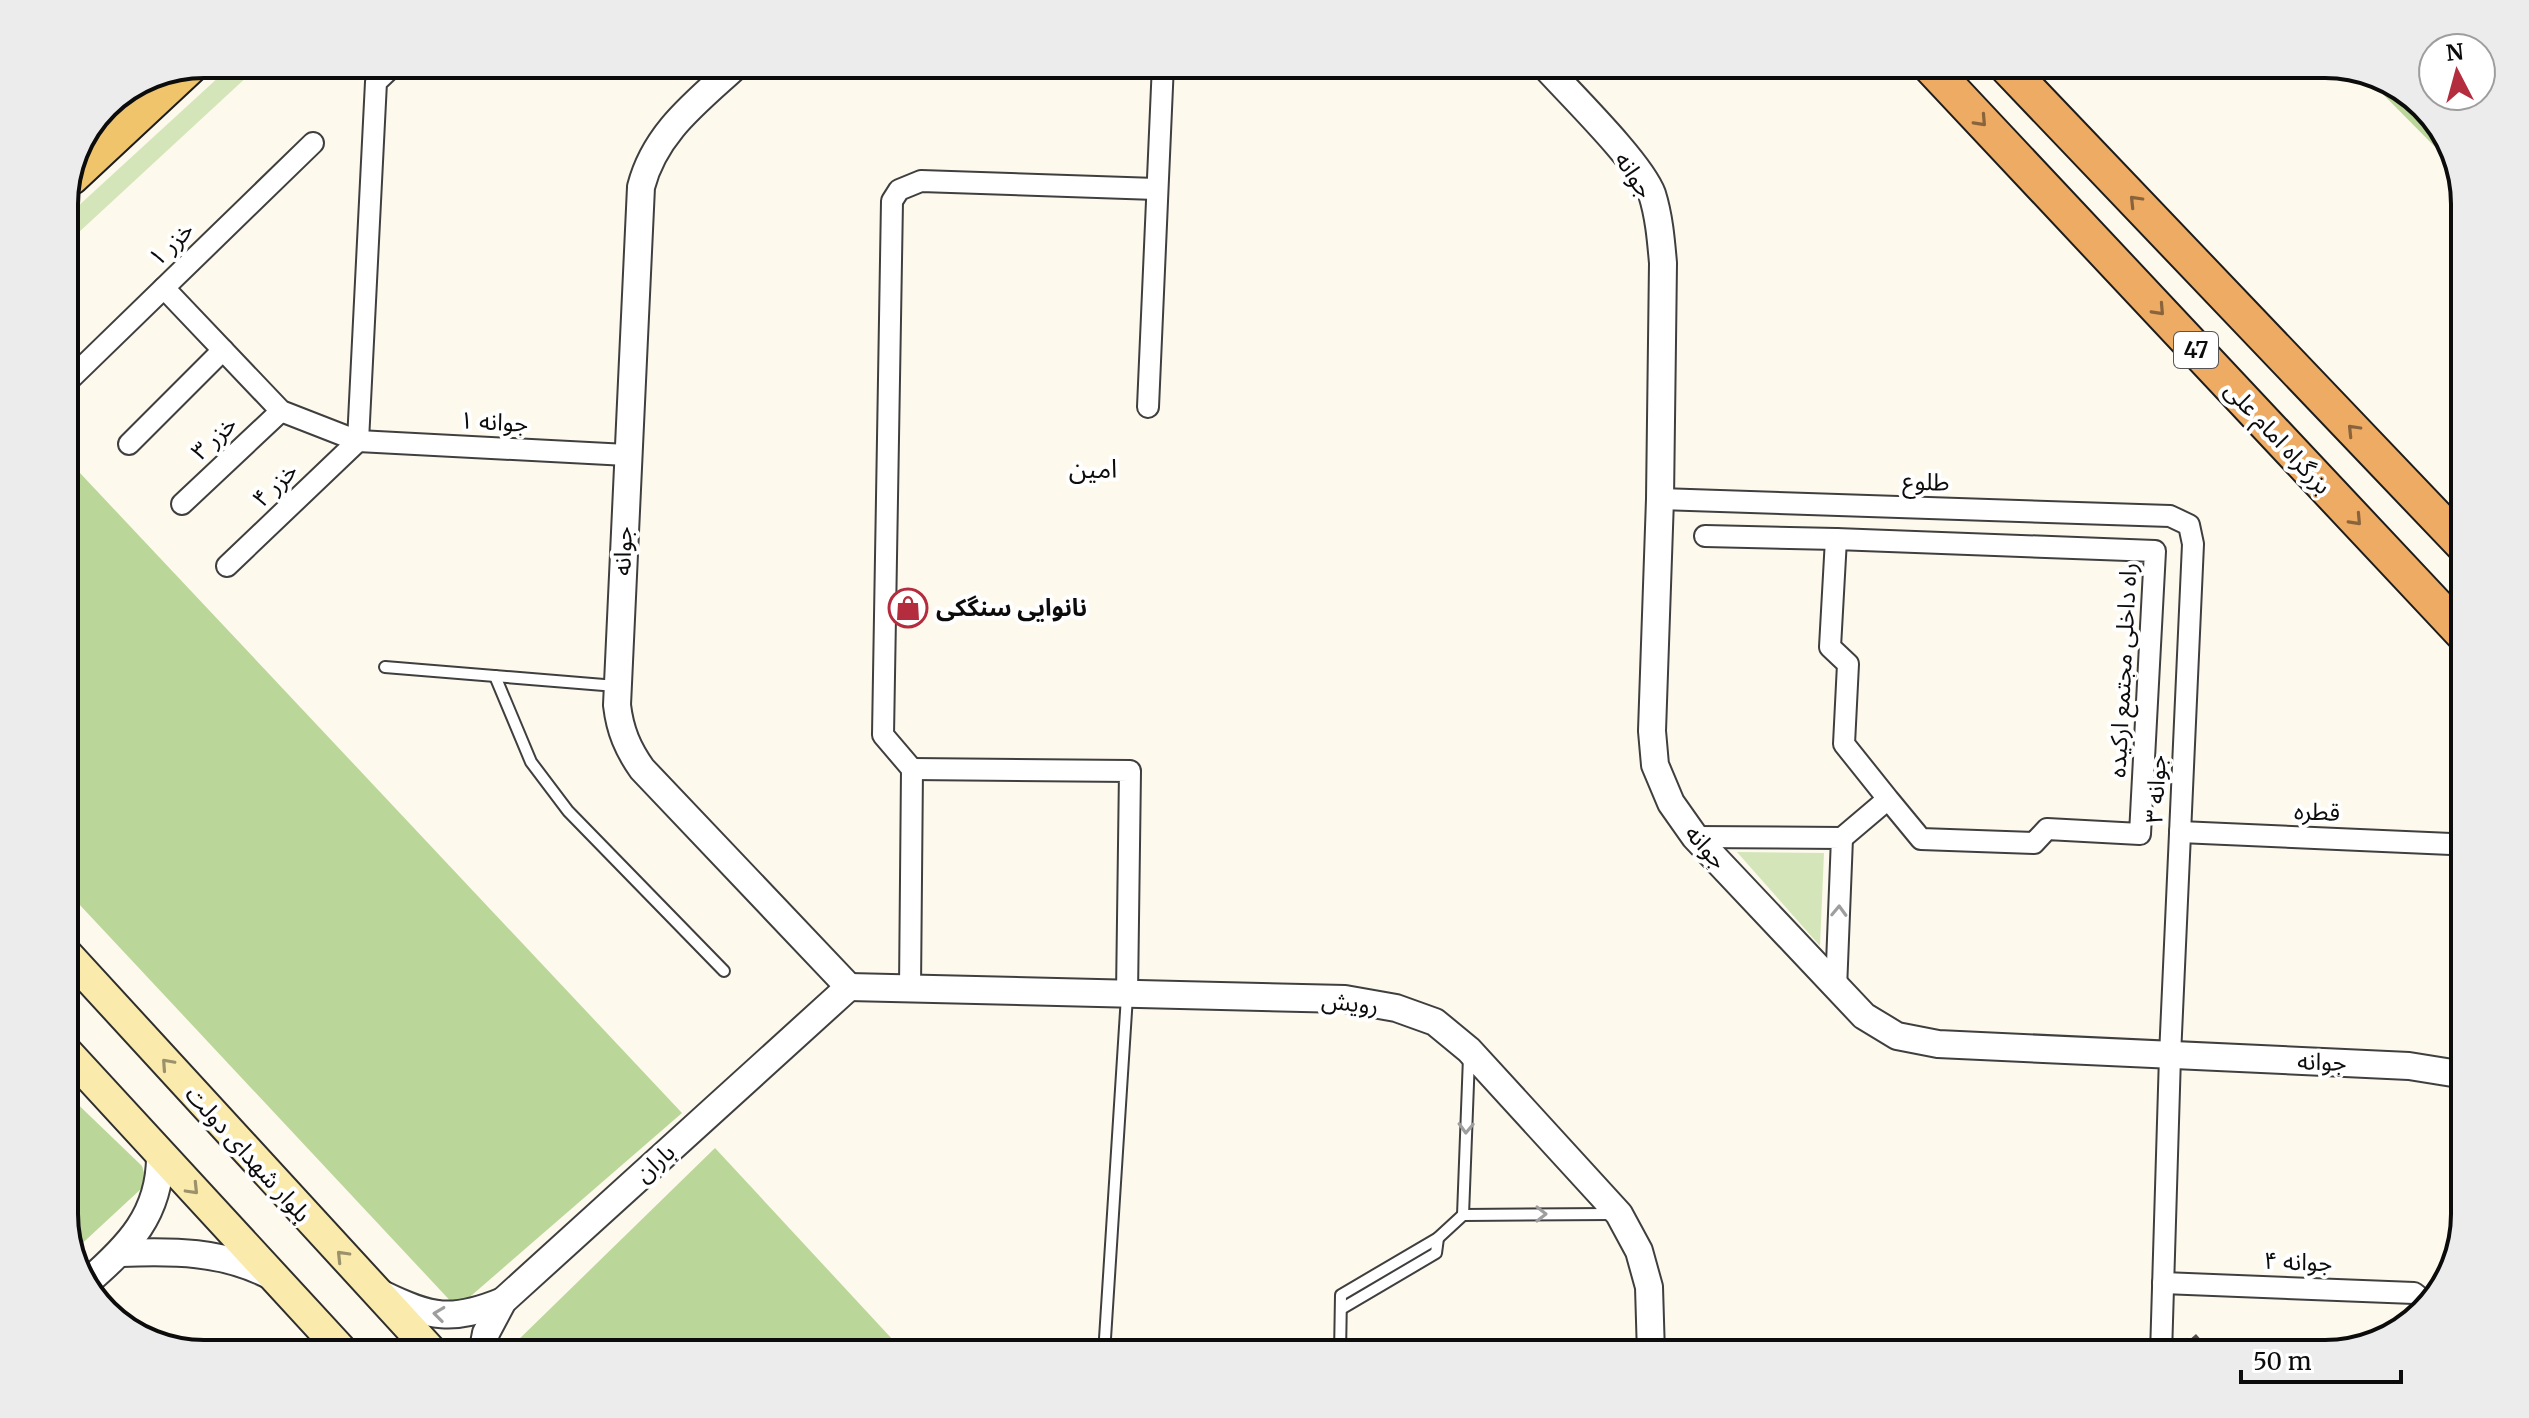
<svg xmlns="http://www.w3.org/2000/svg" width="2529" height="1418" font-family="Merriweather,'Noto Sans Arabic',serif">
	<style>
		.green { fill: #d4e6b9 }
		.forest { fill: #bad699 }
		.building { fill: #544d4a }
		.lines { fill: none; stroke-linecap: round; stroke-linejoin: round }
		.service-casing { stroke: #3f3f3f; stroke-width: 14 }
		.minor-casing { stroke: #3f3f3f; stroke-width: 24 }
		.tertiary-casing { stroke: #3f3f3f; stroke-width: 30 }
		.secondary-casing { stroke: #2e2e2e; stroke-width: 34 }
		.primary-casing { stroke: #1d1d1d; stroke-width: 36 }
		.trunk-casing { stroke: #1d1d1d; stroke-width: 38 }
		.service { stroke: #fff; stroke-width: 10 }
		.minor { stroke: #fff; stroke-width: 20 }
		.tertiary { stroke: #fff; stroke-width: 26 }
		.secondary { stroke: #faebac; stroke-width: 30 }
		.primary { stroke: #f0c46b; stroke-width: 32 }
		.trunk { stroke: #eeab64; stroke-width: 34 }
		.oneway { stroke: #88633c }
		.oneway2 { stroke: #9e9e9e }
		.oneway3 { stroke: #9b926c }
		.labels { text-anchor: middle; stroke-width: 8; stroke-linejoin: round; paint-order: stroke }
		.shield { fill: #fff; stroke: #555; stroke-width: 2 }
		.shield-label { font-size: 22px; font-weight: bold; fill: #0c0c0c }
		.street-label { font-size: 24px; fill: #0c0c0c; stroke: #fff }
		.poi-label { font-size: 24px; font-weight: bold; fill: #0c0c0c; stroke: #fff; text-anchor: start }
		.neighbourhood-label { font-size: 26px; fill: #0c0c0c; stroke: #fff }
		.rim { fill: none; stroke: #0c0c0c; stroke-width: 4 }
	</style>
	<rect width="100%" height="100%" fill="#fef9ed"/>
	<g class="green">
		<path d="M 233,64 L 261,64 L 64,246 L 64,219 Z"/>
		<path d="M 1737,852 L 1824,853 L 1820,946 Z"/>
	</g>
	<g class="forest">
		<path d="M 2363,74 L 2395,83 L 2446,134 L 2452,154 L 2446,158 Z"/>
		<path d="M 64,456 L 682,1113 L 457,1308 L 64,888 Z"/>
		<path d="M 64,1091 L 142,1166 L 145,1176 L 142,1188 L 74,1251 L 64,1223 Z"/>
		<path d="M 715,1148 L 906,1354 L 517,1354 L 511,1347 Z"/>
	</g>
	<g class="building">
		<path d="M 2196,1334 L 2211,1351 L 2220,1343 L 2230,1354 L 2200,1354 L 2188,1341 Z"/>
		<path d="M 2330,1344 L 2333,1352 L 2311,1354 L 2310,1350 Z"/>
	</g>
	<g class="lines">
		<defs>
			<g id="service">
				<path d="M 385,667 L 616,686"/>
				<path d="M 495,676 L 531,762 L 568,811 L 724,971"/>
				<path d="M 1463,1215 L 1469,1057"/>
				<path d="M 1341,1309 L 1436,1253 L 1438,1238"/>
				<path d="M 1104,1354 L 1127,996"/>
				<path d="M 1340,1354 L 1341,1295 L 1438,1238 L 1463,1215 L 1611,1214"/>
			</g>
			<g id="minor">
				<path d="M 164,288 L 281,411 L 358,441 L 627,455"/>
				<path d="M 66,383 L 313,143"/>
				<path d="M 1148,407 L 1163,64"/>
				<path d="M 358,441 L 376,82 L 395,64"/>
				<path d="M 129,444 L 223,350"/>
				<path d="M 1660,499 L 2170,516 L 2189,525 L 2193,544 L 2170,1056 L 2161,1354"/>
				<path d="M 182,504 L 281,411"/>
				<path d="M 1705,536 L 1836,539"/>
				<path d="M 227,566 L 358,441"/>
				<path d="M 912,769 L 1130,771 L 1127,994"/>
				<path d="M 2180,832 L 2451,844"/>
				<path d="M 1695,837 L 1842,838 L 1836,989"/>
				<path d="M 1842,838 L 1888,799 L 1921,839 L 2034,843 L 2047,829 L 2140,834 L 2155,551 L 1836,539 L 1830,647 L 1848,664 L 1844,744 L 1888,799"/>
				<path d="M 910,988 L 912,769 L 883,735 L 892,201 L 899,190 L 921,181 L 1156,189"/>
				<path d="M 2163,1283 L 2414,1293 L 2427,1303"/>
			</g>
			<g id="tertiary">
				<path d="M 738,64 C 698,101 655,132 641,187 L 617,705 C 620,731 628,749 642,769 L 849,987"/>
				<path d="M 1543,64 C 1569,93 1640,162 1652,194 C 1659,216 1661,240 1663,263 L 1660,499 L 1652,731 L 1655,765 L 1671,803 L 1695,837 L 1864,1016 L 1897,1036 L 1938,1044 L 2409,1066 L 2465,1075"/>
				<path d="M 849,987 L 1345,999 L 1396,1008 L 1435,1022 L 1469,1050 L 1619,1214 L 1639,1251 L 1649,1287 L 1651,1354"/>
				<path d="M 121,1253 C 173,1251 222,1251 269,1275"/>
				<path d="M 85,1284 C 128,1247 161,1214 160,1154"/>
				<path d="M 382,1294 C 431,1318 452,1322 503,1301"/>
				<path d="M 482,1354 L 486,1333 L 503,1301 L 849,987"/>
			</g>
			<g id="secondary">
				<path d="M 64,951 L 434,1354"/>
				<path d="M 64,1049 L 345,1354"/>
			</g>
			<path id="primary" d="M 72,178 L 192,66"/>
			<g id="trunk">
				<path d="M 1928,64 L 2465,636"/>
				<path d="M 2004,64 L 2465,547"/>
			</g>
		</defs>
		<use href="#service" class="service-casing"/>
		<use href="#minor" class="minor-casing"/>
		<use href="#tertiary" class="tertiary-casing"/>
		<use href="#secondary" class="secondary-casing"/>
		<use href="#primary" class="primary-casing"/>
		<use href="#trunk" class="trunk-casing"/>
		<use href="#service" class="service"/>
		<use href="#minor" class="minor"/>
		<use href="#tertiary" class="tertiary"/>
		<use href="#secondary" class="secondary"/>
		<use href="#primary" class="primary"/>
		<use href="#trunk" class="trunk"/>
	</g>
	<defs><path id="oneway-chevron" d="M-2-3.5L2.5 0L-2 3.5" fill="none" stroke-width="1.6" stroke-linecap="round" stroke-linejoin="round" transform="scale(2)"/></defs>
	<g class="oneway">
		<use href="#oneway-chevron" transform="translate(1981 121) rotate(47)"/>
		<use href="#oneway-chevron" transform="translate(2135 201) rotate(-134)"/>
		<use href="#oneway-chevron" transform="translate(2159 310) rotate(47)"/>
		<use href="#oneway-chevron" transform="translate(2353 430) rotate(-134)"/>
		<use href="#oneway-chevron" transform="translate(2356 520) rotate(47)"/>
	</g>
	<g class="oneway2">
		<use href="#oneway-chevron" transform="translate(1839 911) rotate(-88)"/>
		<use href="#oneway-chevron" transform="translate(1466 1128) rotate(92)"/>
		<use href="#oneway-chevron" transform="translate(1541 1214)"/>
		<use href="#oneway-chevron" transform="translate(439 1314) rotate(-173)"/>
	</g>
	<g class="oneway3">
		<use href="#oneway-chevron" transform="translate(167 1064) rotate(-132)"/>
		<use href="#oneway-chevron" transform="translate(193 1189) rotate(46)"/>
		<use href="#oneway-chevron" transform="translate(342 1256) rotate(-134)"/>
	</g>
	<defs>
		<symbol id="shop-ring" viewBox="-11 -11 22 22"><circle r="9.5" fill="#fff" stroke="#b42d3f" stroke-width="1.5"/><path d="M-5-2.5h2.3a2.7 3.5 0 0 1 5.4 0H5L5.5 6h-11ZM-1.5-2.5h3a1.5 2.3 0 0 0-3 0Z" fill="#b42d3f"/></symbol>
	</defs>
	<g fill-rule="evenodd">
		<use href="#shop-ring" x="886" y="586" width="44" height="44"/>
	</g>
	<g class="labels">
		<rect class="shield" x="2174" y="332" width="44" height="36" rx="6"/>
		<g class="shield-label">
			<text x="2196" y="358">47</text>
		</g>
		<g class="street-label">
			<text transform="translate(1634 175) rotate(57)" y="8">جوانه</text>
			<text transform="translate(171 244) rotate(-44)" y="8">خزر ۱</text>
			<text transform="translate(494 422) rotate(3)" y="8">جوانه ۱</text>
			<text transform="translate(214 438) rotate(-43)" y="8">خزر ۳</text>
			<text transform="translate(2278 438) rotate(47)" y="8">بزرگراه امام علی</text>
			<text transform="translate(1926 482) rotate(2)" y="8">طلوع</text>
			<text transform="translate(275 485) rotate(-44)" y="8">خزر ۴</text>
			<text transform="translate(623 551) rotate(-88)" y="8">جوانه</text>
			<text transform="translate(2123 670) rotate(-87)" y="8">راه داخلی مجتمع ارکیده</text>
			<text transform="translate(2156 789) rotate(-87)" y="8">جوانه ۳</text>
			<text transform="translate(2317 812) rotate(2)" y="8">قطره</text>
			<text transform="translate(1706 847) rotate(49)" y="8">جوانه</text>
			<text transform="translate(1350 1003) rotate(6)" y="8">رویش</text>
			<text transform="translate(2322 1062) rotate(2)" y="8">جوانه</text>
			<text transform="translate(248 1154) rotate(48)" y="8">بلوار شهدای دولت</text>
			<text transform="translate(655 1163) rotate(-42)" y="8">باران</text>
			<text transform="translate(2298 1262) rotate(2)" y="8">جوانه ۴</text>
		</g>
		<g class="poi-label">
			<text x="936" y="616">نانوایی سنگکی</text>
		</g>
		<g class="neighbourhood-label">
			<text x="1093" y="478">امین</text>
		</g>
	</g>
	<path d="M0 0H2529V1418H0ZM204 78H2325A126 126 0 0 1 2451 204V1214A126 126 0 0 1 2325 1340H204A126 126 0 0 1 78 1214V204A126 126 0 0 1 204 78Z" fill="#ececec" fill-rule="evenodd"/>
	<path class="rim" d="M204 78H2325A126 126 0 0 1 2451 204V1214A126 126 0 0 1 2325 1340H204A126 126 0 0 1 78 1214V204A126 126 0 0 1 204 78Z"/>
	<g transform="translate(2457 72) rotate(354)"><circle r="38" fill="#ffffff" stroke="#9e9e9e" stroke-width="2"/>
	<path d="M0-6L14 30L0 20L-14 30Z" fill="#b42d3f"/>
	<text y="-12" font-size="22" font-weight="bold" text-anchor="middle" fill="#0c0c0c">N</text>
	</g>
	<path d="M2241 1370v12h160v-12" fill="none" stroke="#0c0c0c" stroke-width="4"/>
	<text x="2253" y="1370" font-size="24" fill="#0c0c0c" stroke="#ffffff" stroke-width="6" paint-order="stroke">50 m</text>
</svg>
